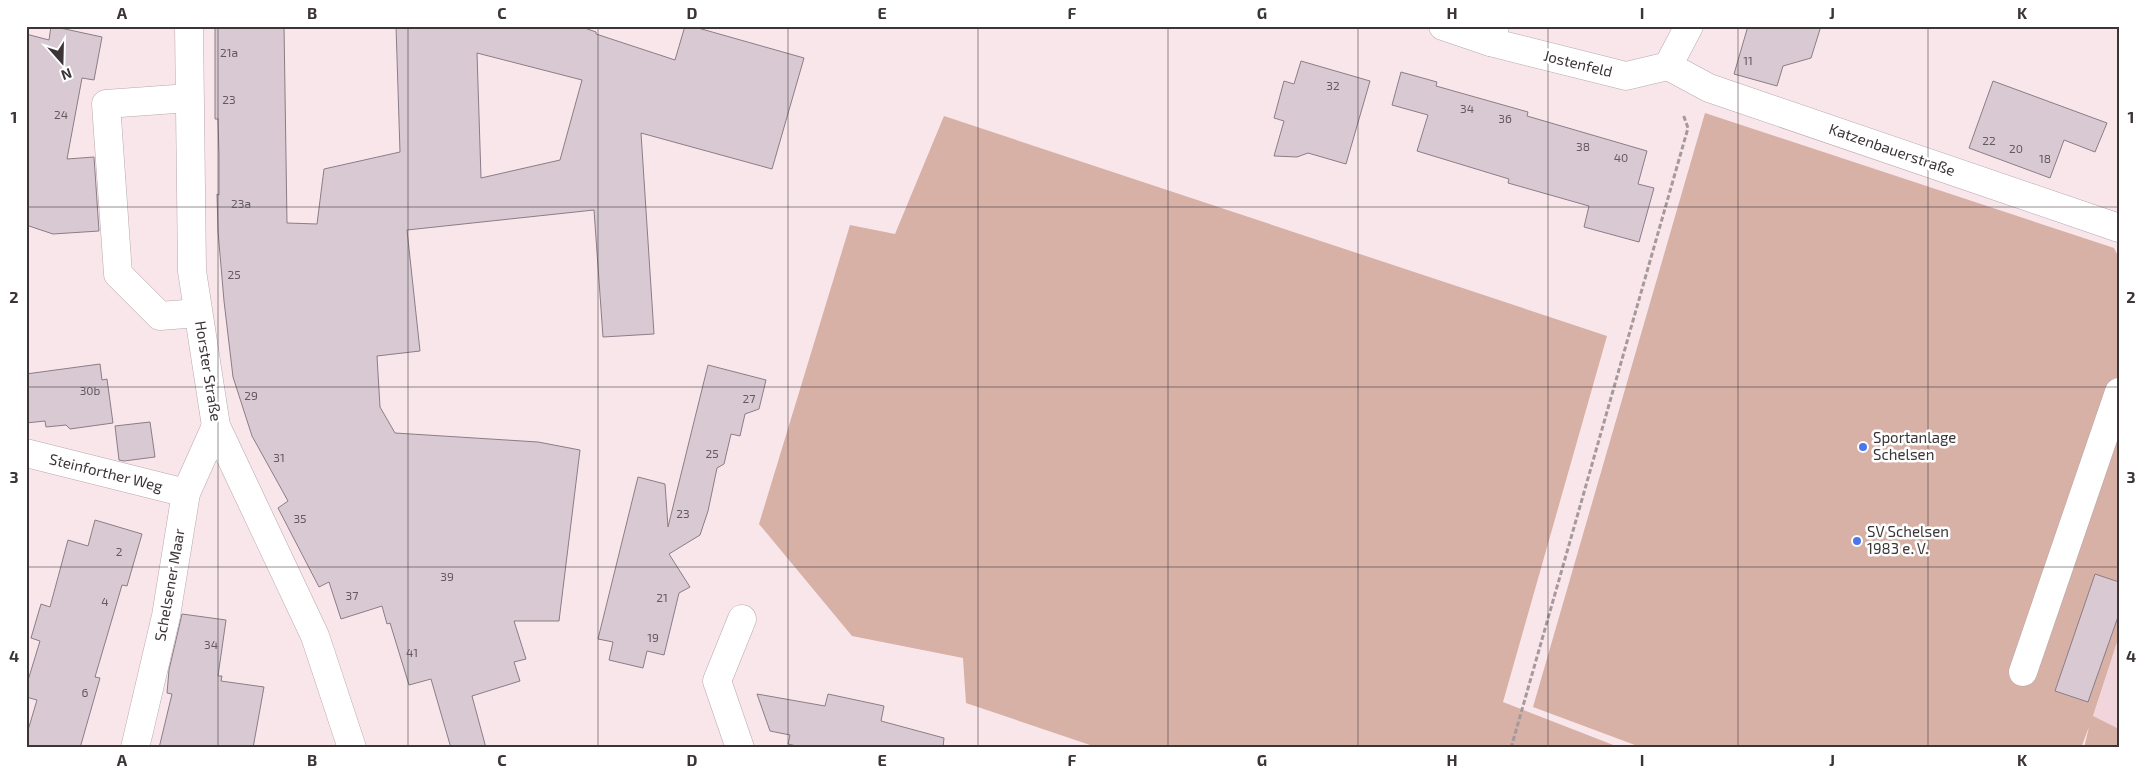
<svg xmlns="http://www.w3.org/2000/svg" width="2145" height="774" font-family="'Exo 2',sans-serif">
	<style>
		.built { fill: #f0d5dd }
		.green { fill: #d7b0a6 }
		.building { fill: #d8c9d2; stroke: #8b7d86; fill-rule: evenodd }
		.lines { fill: none; stroke-linecap: round; stroke-linejoin: round }
		.minor-casing { stroke: #b9a7ac; stroke-width: 29 }
		.path { stroke: #a6999c; stroke-width: 3; stroke-dasharray: 5 2.5; stroke-linecap: butt }
		.minor { stroke: #fff; stroke-width: 28 }
		.grid { fill: none; stroke: #3c3537; stroke-width: 1; stroke-opacity: 0.55 }
		.poi-dot { fill: #4a78ea; stroke: #fff; stroke-width: 2 }
		.labels { text-anchor: middle; stroke-width: 5; stroke-linejoin: round; paint-order: stroke }
		.number-label { font-size: 12px; fill: #635a5e }
		.street-label { font-size: 15px; fill: #3c3537; stroke: #fff }
		.poi-label { font-size: 15px; fill: #3c3537; stroke: #fff; text-anchor: start }
		.neatline { fill: none; stroke: #3c3537; stroke-width: 2 }
		.grid-label { font-size: 16px; text-anchor: middle; font-weight: bold; fill: #3c3537 }
	</style>
	<rect width="100%" height="100%" fill="#f9e6eb"/>
	<path class="built" d="M 2119,636 L 2119,729 L 2093,717 Z"/>
	<g class="green">
		<path d="M 1705,113 L 2114,248 L 2119,258 L 2119,636 L 2093,716 L 2119,729 L 2119,748 L 2084,748 L 2089,727 L 2081,748 L 1643,748 L 1533,707 Z"/>
		<path d="M 944,116 L 1607,336 L 1503,702 L 1621,748 L 1099,748 L 966,703 L 963,658 L 852,636 L 759,524 L 850,225 L 895,234 Z"/>
	</g>
	<g class="building">
		<path d="M 51,26 L 102,37 L 94,80 L 82,78 L 67,159 L 94,157 L 99,231 L 53,234 L 26,225 L 26,34 L 49,40 Z"/>
		<path d="M 215,26 L 284,26 L 287,223 L 317,224 L 324,169 L 400,152 L 396,26 L 579,26 L 596,32 L 596,34 L 675,60 L 685,26 L 691,26 L 804,58 L 772,169 L 641,133 L 654,334 L 603,337 L 594,210 L 407,230 L 420,351 L 377,356 L 380,407 L 395,433 L 538,442 L 580,450 L 559,621 L 514,621 L 526,659 L 514,662 L 520,681 L 472,696 L 486,748 L 451,748 L 431,679 L 409,685 L 390,623 L 387,624 L 382,606 L 341,619 L 329,582 L 319,587 L 278,508 L 288,501 L 252,436 L 233,377 L 224,301 L 218,231 L 217,194 L 219,195 L 219,155 L 218,119 L 215,119 ZM 477,53 L 582,80 L 560,160 L 481,178 Z"/>
		<path d="M 1748,26 L 1821,26 L 1811,58 L 1783,66 L 1777,86 L 1734,74 Z"/>
		<path d="M 1301,61 L 1370,81 L 1346,164 L 1308,153 L 1297,157 L 1274,156 L 1284,121 L 1274,118 L 1284,81 L 1294,84 Z"/>
		<path d="M 1401,72 L 1437,82 L 1436,86 L 1528,112 L 1527,116 L 1647,151 L 1638,184 L 1654,188 L 1639,242 L 1584,227 L 1589,206 L 1508,183 L 1509,179 L 1417,151 L 1428,115 L 1392,105 Z"/>
		<path d="M 1993,81 L 2107,123 L 2095,152 L 2064,140 L 2050,178 L 1969,148 Z"/>
		<path d="M 100,364 L 102,380 L 107,379 L 113,423 L 70,429 L 66,425 L 46,427 L 45,421 L 26,423 L 26,374 Z"/>
		<path d="M 708,365 L 766,380 L 759,409 L 745,414 L 740,436 L 731,434 L 724,464 L 717,468 L 708,511 L 700,535 L 669,554 L 690,587 L 679,593 L 664,655 L 647,651 L 643,668 L 609,660 L 613,642 L 598,639 L 638,477 L 665,484 L 668,527 Z"/>
		<path d="M 150,422 L 155,457 L 124,461 L 119,460 L 115,426 Z"/>
		<path d="M 95,520 L 142,534 L 127,586 L 122,585 L 95,677 L 100,678 L 80,748 L 26,748 L 26,737 L 37,700 L 26,697 L 26,687 L 40,641 L 31,638 L 41,604 L 50,607 L 68,540 L 88,546 Z"/>
		<path d="M 2095,574 L 2119,582 L 2119,614 L 2088,702 L 2055,691 Z"/>
		<path d="M 182,614 L 226,620 L 218,676 L 222,676 L 221,681 L 264,687 L 253,748 L 159,748 L 172,694 L 167,693 L 169,670 Z"/>
		<path d="M 757,694 L 825,706 L 828,694 L 884,706 L 881,721 L 944,738 L 943,748 L 805,748 L 788,744 L 790,735 L 770,731 Z"/>
	</g>
	<g class="lines">
		<defs>
			<g id="minor">
				<path d="M 189,26 L 192,271 L 216,426 L 315,636 L 352,748"/>
				<path d="M 1443,26 L 1490,42"/>
				<path d="M 1495,26 L 1490,42 L 1626,76 L 1668,66 L 1689,26"/>
				<path d="M 1668,66 L 1709,88 L 2119,228"/>
				<path d="M 189,98 L 106,104 L 118,274 L 160,316 L 198,313"/>
				<path d="M 26,453 L 186,493"/>
				<path d="M 2023,672 L 2119,392"/>
				<path d="M 135,748 L 166,616 L 186,493 L 216,426"/>
				<path d="M 740,748 L 717,681 L 742,619"/>
			</g>
		</defs>
		<use href="#minor" class="minor-casing"/>
		<path class="path" d="M 1511,748 L 1688,128 L 1683,114"/>
		<use href="#minor" class="minor"/>
	</g>
	<path class="grid" d="M 218,26 L 218,748M 408,26 L 408,748M 598,26 L 598,748M 788,26 L 788,748M 978,26 L 978,748M 1168,26 L 1168,748M 1358,26 L 1358,748M 1548,26 L 1548,748M 1738,26 L 1738,748M 1928,26 L 1928,748M 26,207 L 2119,207M 26,387 L 2119,387M 26,567 L 2119,567"/>
	<g class="poi-dot">
		<circle cx="1863" cy="447" r="5"/>
		<circle cx="1857" cy="541" r="5"/>
	</g>
	<g class="labels">
		<g class="number-label">
			<text x="229" y="57">21a</text>
			<text x="1748" y="65">11</text>
			<text x="1333" y="90">32</text>
			<text x="229" y="104">23</text>
			<text x="1467" y="113">34</text>
			<text x="61" y="119">24</text>
			<text x="1505" y="123">36</text>
			<text x="1989" y="145">22</text>
			<text x="1583" y="151">38</text>
			<text x="2016" y="153">20</text>
			<text x="1621" y="162">40</text>
			<text x="2045" y="163">18</text>
			<text x="241" y="208">23a</text>
			<text x="234" y="279">25</text>
			<text x="90" y="395">30b</text>
			<text x="251" y="400">29</text>
			<text x="749" y="403">27</text>
			<text x="712" y="458">25</text>
			<text x="279" y="462">31</text>
			<text x="683" y="518">23</text>
			<text x="300" y="523">35</text>
			<text x="119" y="556">2</text>
			<text x="447" y="581">39</text>
			<text x="352" y="600">37</text>
			<text x="662" y="602">21</text>
			<text x="105" y="606">4</text>
			<text x="653" y="642">19</text>
			<text x="211" y="649">34</text>
			<text x="412" y="657">41</text>
			<text x="85" y="697">6</text>
		</g>
		<g class="street-label">
			<text transform="translate(1578 64) rotate(14)" y="5">Jostenfeld</text>
			<text transform="translate(1892 150) rotate(19)" y="5">Katzenbauerstraße</text>
			<text transform="translate(208 371) rotate(81)" y="5">Horster Straße</text>
			<text transform="translate(106 473) rotate(14)" y="5">Steinforther Weg</text>
			<text transform="translate(170 585) rotate(-80)" y="5">Schelsener Maar</text>
		</g>
		<g class="poi-label">
			<text x="1873" y="443">Sportanlage<tspan x="1873" dy="17">Schelsen</tspan></text>
			<text x="1867" y="537">SV Schelsen<tspan x="1867" dy="17">1983 e. V.</tspan></text>
		</g>
	</g>
	<rect width="2145" height="774" fill="none" stroke="#ffffff" stroke-width="55"/>
	<g transform="translate(62 62) rotate(160)" stroke="#ffffff" stroke-width="4" paint-order="stroke">
	<path d="M0-4L9 19L0 12L-9 19Z" fill="#3c3537"/>
	<text y="-8" font-size="14" font-weight="bold" text-anchor="middle" fill="#3c3537">N</text>
	</g>
	<rect x="28" y="28" width="2090" height="718" class="neatline"/>
	<g class="grid-label">
		<text x="122" y="19">A</text>
		<text x="312" y="19">B</text>
		<text x="502" y="19">C</text>
		<text x="692" y="19">D</text>
		<text x="882" y="19">E</text>
		<text x="1072" y="19">F</text>
		<text x="1262" y="19">G</text>
		<text x="1452" y="19">H</text>
		<text x="1642" y="19">I</text>
		<text x="1832" y="19">J</text>
		<text x="2022" y="19">K</text>
		<text x="14" y="123">1</text>
		<text x="2131" y="123">1</text>
		<text x="14" y="303">2</text>
		<text x="2131" y="303">2</text>
		<text x="14" y="483">3</text>
		<text x="2131" y="483">3</text>
		<text x="14" y="662">4</text>
		<text x="2131" y="662">4</text>
		<text x="122" y="766">A</text>
		<text x="312" y="766">B</text>
		<text x="502" y="766">C</text>
		<text x="692" y="766">D</text>
		<text x="882" y="766">E</text>
		<text x="1072" y="766">F</text>
		<text x="1262" y="766">G</text>
		<text x="1452" y="766">H</text>
		<text x="1642" y="766">I</text>
		<text x="1832" y="766">J</text>
		<text x="2022" y="766">K</text>
	</g>
</svg>
